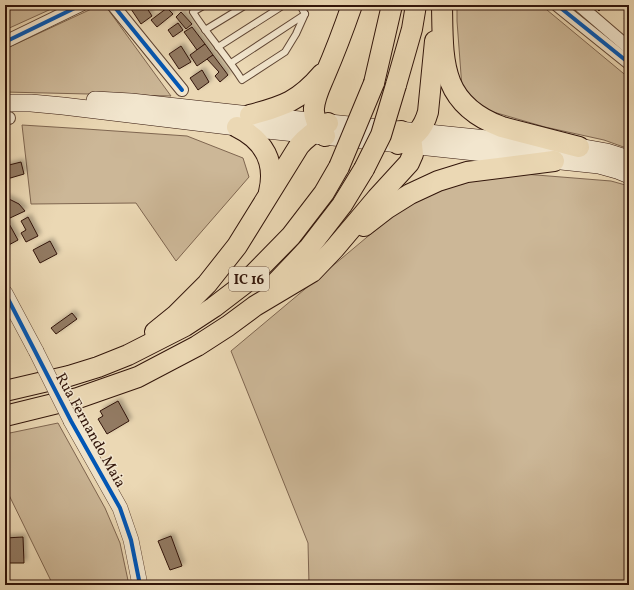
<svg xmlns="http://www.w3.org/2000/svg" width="634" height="590" font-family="Vollkorn,serif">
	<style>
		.green { fill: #ccb797; stroke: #7f6650 }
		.building { fill: #927a62; stroke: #32150a; filter: url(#shadow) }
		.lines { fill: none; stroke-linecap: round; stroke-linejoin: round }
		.service-casing { stroke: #604634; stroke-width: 8 }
		.minor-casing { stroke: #604634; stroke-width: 14 }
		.tertiary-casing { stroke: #604634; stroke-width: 16 }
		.secondary-casing { stroke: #32150a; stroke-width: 18 }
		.trunk-casing { stroke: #32150a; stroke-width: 22 }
		.service { stroke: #f2e6ce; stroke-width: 6 }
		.minor { stroke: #f2e6ce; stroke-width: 12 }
		.tertiary { stroke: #f2e6ce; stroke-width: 15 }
		.secondary { stroke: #f2e6ce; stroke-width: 17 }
		.trunk { stroke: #ebd8b4; stroke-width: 20 }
		.tertiary-bridge-casing { stroke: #604634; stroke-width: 16; stroke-linecap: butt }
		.trunk-bridge-casing { stroke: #32150a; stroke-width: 22; stroke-linecap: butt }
		.tertiary-bridge { stroke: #f2e6ce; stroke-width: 15 }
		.trunk-bridge { stroke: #ebd8b4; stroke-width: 20 }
		.cycleway-casing { stroke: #f2e6ce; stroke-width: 6 }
		.cycleway { stroke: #0057b8; stroke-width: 4 }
		.labels { text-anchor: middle; stroke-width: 3; stroke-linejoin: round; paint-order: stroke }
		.shield { fill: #f2e6ce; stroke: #6c5445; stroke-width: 1 }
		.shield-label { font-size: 14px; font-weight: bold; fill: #32150a }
		.street-label { font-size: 15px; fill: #32150a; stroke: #f2e6ce }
	</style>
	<defs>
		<filter id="shadow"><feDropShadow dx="3" dy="-3" stdDeviation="2" flood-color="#0004"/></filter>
	</defs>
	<rect width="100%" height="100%" fill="#ebd8b4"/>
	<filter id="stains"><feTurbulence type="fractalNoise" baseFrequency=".005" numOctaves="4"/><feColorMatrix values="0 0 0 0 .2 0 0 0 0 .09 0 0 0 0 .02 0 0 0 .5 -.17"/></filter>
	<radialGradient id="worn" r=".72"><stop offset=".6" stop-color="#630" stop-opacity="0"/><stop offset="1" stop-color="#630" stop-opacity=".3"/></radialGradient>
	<g class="green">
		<path d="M 5,5 L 60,5 L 5,30 Z"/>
		<path d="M 100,5 L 107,8 L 171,96 L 5,92 L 5,49 Z"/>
		<path d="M 457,5 L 541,5 L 629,78 L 629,149 L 604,140 L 545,127 L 483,109 L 462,88 L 457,21 Z"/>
		<path d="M 22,125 L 86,129 L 187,136 L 243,158 L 249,177 L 176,261 L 136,203 L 31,204 Z"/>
		<path d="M 524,174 L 611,181 L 629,186 L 629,585 L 309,585 L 308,543 L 231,351 L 397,212 L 436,190 L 474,180 Z"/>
		<path d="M 58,423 L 105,508 L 120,543 L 129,585 L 53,585 L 7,491 L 5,489 L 5,434 Z"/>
	</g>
	<g class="building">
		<path d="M 137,5 L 145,5 L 152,16 L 141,24 L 131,9 Z"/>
		<path d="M 593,5 L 604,5 L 599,11 Z"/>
		<path d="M 167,8 L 173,14 L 157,27 L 151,20 Z"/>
		<path d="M 181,12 L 192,24 L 186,29 L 176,17 Z"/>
		<path d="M 629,13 L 629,23 L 624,19 Z"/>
		<path d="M 178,23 L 183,30 L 173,37 L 168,30 Z"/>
		<path d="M 192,27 L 205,44 L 197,50 L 184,32 Z"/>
		<path d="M 205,44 L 213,55 L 197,66 L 190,55 Z"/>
		<path d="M 181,46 L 191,62 L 179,69 L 169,54 Z"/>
		<path d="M 213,55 L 228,75 L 220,82 L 215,76 L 219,72 L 207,59 Z"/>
		<path d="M 202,70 L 209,82 L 198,90 L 190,78 Z"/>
		<path d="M 21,162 L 24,174 L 7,179 L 5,174 L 5,166 Z"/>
		<path d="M 5,197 L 19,204 L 25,211 L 10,218 L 5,210 Z"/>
		<path d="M 28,217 L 38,236 L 26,242 L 21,233 L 26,230 L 21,221 Z"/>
		<path d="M 7,220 L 18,240 L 5,247 L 5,222 Z"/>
		<path d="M 50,241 L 57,254 L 40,263 L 33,250 Z"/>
		<path d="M 72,313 L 77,319 L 56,334 L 51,328 Z"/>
		<path d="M 118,401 L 129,421 L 107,434 L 98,419 L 103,416 L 100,411 Z"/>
		<path d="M 171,536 L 182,566 L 170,570 L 158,541 Z"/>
		<path d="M 23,537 L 24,563 L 5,563 L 5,538 Z"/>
	</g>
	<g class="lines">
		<defs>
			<g id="service">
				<path d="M 205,5 L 193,12 C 208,36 227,56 242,80 L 285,52 L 296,34 L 305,14"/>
				<path d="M 300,5 L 305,14"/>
				<path d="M 205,30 L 246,5"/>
				<path d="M 218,47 L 284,5"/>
				<path d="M 231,63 L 304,15"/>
			</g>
			<g id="minor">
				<path d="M 113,5 L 182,90"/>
				<path d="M 557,5 L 629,63"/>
				<path d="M 579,5 L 629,48"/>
				<path d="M 5,42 L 81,5"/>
				<path d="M 5,118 L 9,118"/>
			</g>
			<g id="tertiary">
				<path d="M 5,293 L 36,351"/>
				<path d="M 71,421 L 120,508 L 131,540 L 140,585"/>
			</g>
			<g id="secondary">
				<path d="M 95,100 L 131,102 L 250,115 L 517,142 L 579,147 L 607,152 L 629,159"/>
				<path d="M 5,103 L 31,103 L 63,106 L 237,127 L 599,165 L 617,170 L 629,175"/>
			</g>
			<g id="trunk">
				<path d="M 442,5 C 443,62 440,104 502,127 L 579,147"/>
				<path d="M 374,83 L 392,5"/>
				<path d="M 396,85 L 412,29 L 416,5"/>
				<path d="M 250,115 C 284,106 299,101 322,74"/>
				<path d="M 237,127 C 264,140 276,163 269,192"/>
				<path d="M 325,136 C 319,128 313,118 314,108 C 315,96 321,85 325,75 C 335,52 344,28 352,5"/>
				<path d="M 398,144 C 414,138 423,130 428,112 L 435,41"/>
				<path d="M 364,226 L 386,209 L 410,194 L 438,181 L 467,172 L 554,161"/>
				<path d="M 271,288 L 308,249 L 342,205 L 364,169"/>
				<path d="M 155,332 L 176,315 L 207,284 L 237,246 L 299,146 C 307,136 317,130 328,123"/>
				<path d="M 5,391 L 69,376 L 98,367 L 128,355 L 185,326 L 214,307 L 244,284 L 291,236 L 324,193 L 339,167"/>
				<path d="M 5,416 L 78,398 L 138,377 L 197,346 L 228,326 L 255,306 L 312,272 L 334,249 L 377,198 L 409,163 L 413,154 L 412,145 L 410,138 L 407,134 L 401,131"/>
			</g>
		</defs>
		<use href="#service" class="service-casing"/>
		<use href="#minor" class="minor-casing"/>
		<use href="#tertiary" class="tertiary-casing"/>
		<use href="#secondary" class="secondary-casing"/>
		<use href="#trunk" class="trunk-casing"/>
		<use href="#service" class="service"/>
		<use href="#minor" class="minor"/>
		<use href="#tertiary" class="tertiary"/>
		<use href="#secondary" class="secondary"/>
		<use href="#trunk" class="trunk"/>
		<defs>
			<path id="tertiary-bridge" d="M 36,351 L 71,421"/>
			<g id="trunk-bridge">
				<path d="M 339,167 L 374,83"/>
				<path d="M 364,169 L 381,135 L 396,85"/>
			</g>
		</defs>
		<use href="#tertiary-bridge" class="tertiary-bridge-casing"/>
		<use href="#trunk-bridge" class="trunk-bridge-casing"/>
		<use href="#tertiary-bridge" class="tertiary-bridge"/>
		<use href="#trunk-bridge" class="trunk-bridge"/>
		<defs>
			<g id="cycleway">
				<path d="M 113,5 L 182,90"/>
				<path d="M 557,5 L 629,63"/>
				<path d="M 5,42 L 81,5"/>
				<path d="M 5,293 L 71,421 L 120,508 L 131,540 L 140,585"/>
			</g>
		</defs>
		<use href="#cycleway" class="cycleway-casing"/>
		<use href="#cycleway" class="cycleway"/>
	</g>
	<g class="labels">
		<rect class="shield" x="229" y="267" width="40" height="24" rx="3"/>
		<g class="shield-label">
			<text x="249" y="284">IC 16</text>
		</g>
		<g class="street-label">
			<text transform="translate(91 430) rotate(61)" y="5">Rua Fernando Maia</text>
		</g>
	</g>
	<rect width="634" height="590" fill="none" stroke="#ebd8b4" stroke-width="20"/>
	<rect x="6" y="6" width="622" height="578" fill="none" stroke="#32150a" stroke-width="2"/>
	<rect x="10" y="10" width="614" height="570" fill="none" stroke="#32150a"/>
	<rect width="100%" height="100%" filter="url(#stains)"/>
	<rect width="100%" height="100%" fill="url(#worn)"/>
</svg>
